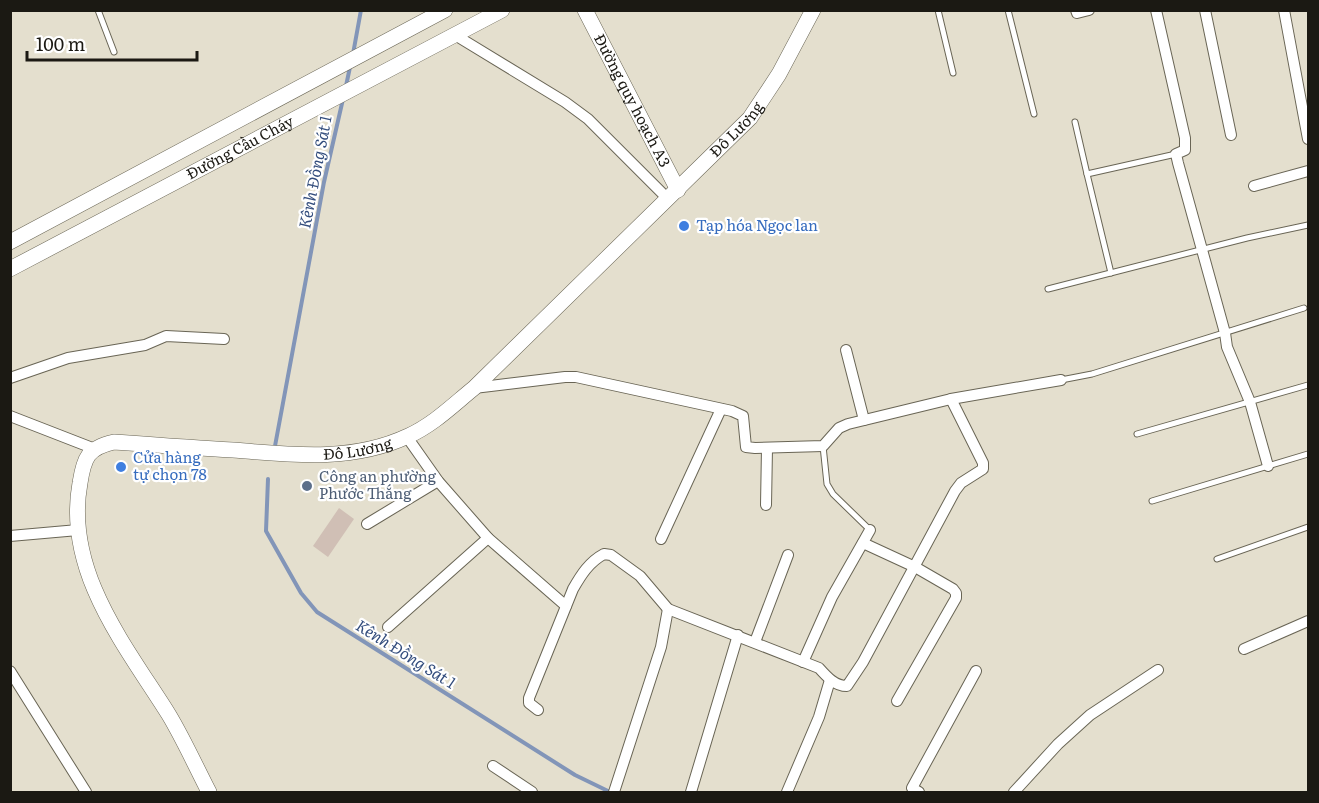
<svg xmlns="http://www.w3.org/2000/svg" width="1319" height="803" font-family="Literata,serif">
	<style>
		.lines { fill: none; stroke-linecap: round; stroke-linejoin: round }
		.stream { stroke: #8295b8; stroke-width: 4 }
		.building { fill: #d0bfb5 }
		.lane-casing { stroke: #696555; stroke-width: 7 }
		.street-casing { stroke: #696555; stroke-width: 12 }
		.secondary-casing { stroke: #696555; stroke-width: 16 }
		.lane { stroke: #fff; stroke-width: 5 }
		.street { stroke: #fff; stroke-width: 10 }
		.secondary { stroke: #fff; stroke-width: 15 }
		.shop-dot { fill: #3f7fe0; stroke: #fff; stroke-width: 2 }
		.service-dot { fill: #5c6f8a; stroke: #fff; stroke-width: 2 }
		.labels { text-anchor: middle; stroke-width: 4.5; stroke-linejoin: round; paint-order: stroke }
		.street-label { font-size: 15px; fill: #1b1913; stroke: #fff }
		.shop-label { font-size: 15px; fill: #366cbe; stroke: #fff; text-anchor: start }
		.service-label { font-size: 15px; fill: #4e5e75; stroke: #fff; text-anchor: start }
		.water-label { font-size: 16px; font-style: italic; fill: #334d7d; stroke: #fff }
	</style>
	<rect width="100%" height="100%" fill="#e4dfce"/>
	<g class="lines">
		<g class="stream">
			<path d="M 353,54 L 361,10"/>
			<path d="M 346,86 L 350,67"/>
			<path d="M 275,446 L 324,182 L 343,99"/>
			<path d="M 268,479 L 266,531 L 301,593 L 317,612 L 575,775 L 610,792"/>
		</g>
	</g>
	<path class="building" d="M 339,508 L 354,519 L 328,557 L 313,546 Z"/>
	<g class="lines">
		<defs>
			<g id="lane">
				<path d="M 98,10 L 114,52"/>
				<path d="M 938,10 L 953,73"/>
				<path d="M 1008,10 L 1034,114"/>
				<path d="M 1075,122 L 1087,174 L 1176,154"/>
				<path d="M 1087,174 L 1111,273"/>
				<path d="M 1048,289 L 1247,238 L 1308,225"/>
				<path d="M 1061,380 L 1092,374 L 1304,308"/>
				<path d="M 1137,434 L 1308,385"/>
				<path d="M 823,446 L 827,484 L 833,494 L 870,530"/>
				<path d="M 1152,501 L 1308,454"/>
				<path d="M 1217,559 L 1308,527"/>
			</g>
			<g id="street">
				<path d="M 1076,10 L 1077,13 L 1089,10"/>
				<path d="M 1156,10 L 1185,138 L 1185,150 L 1176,154 L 1178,163 L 1225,333 L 1227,347 L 1250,402 L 1268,466"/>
				<path d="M 1205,10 L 1231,135"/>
				<path d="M 1284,10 L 1308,139"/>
				<path d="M 455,35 L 565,102 L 588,119 L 668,199"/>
				<path d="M 1254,186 L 1308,171"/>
				<path d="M 846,350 L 864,420"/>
				<path d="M 10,378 L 68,358 L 145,345 L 166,336 L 224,339"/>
				<path d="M 474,388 L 565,377 L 576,377 L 732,411 L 743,416 L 746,447 L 755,448 L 823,446 L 839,428 L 848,424 L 951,399 L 1061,380"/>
				<path d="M 10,416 L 95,449"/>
				<path d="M 407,437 L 438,481 L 488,538 L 566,606"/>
				<path d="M 766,505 L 767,448"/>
				<path d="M 367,524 L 438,481"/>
				<path d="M 10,536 L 78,530"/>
				<path d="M 661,539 L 721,409"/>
				<path d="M 863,543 L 915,567 L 953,589 L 956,593 L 956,598 L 897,701"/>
				<path d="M 388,627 L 488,538"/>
				<path d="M 755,642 L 788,555"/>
				<path d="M 1244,649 L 1308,621"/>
				<path d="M 803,662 L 832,597 L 870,530"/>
				<path d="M 10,671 L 86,792"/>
				<path d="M 538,710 L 529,703 L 529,698 L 573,589 C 581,575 589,562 604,554 L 611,555 L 640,576 L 668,609 L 819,668 C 827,677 835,686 847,686 L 863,662 L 955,491 L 961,483 L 983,469 L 983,463 L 951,399"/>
				<path d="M 493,766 L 532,792"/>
				<path d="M 614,792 L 661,647 L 668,609"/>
				<path d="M 691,792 L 738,635"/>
				<path d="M 787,792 L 819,717 L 830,680"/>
				<path d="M 919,792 L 912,788 L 976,671"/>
				<path d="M 1014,792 L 1058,744 L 1090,715 L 1158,670"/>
			</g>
			<g id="secondary">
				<path id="s1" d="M 585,10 L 678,190"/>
				<path d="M 10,242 L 445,10"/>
				<path id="s2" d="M 10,269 L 502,10"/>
				<path id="s3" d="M 209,792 C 196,767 184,740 169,715 C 125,645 64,571 80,483 C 84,457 88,448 114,442 C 154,445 193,448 233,450 C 292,455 353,462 408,436 C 433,425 453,405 474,388 L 750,118 L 779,74 L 813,10"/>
			</g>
		</defs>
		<use href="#lane" class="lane-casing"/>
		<use href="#street" class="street-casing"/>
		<use href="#secondary" class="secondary-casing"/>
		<use href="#lane" class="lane"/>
		<use href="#street" class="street"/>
		<use href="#secondary" class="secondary"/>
	</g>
	<g class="shop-dot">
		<circle cx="684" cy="226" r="6"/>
		<circle cx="121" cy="467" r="6"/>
	</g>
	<circle class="service-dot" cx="307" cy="486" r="6"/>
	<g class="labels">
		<g class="street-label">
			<text dy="5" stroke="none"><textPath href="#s1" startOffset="102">Đường quy hoạch A3</textPath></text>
			<text dy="5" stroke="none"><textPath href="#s3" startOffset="1148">Đô Lương</textPath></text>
			<text dy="5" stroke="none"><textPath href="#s2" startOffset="260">Đường Cầu Cháy</textPath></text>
			<text dy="5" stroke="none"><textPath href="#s3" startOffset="645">Đô Lương</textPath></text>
		</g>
		<g class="shop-label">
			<text x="696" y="231">Tạp hóa Ngọc lan</text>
			<text x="133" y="463">Cửa hàng<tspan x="133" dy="17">tự chọn 78</tspan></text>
		</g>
		<g class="service-label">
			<text x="319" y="482">Công an phường<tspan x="319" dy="17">Phước Thắng</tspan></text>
		</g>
		<g class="water-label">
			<text transform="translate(315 172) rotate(-79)" y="6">Kênh Đồng Sát 1</text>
			<text transform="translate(406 654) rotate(32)" y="6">Kênh Đồng Sát 1</text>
		</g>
	</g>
	<rect width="1319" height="803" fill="none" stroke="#1b1913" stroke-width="24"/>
	<path d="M27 51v9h170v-9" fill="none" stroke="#1b1913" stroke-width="3"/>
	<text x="36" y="51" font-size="18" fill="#1b1913" stroke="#ffffff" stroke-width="4.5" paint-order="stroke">100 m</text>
</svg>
